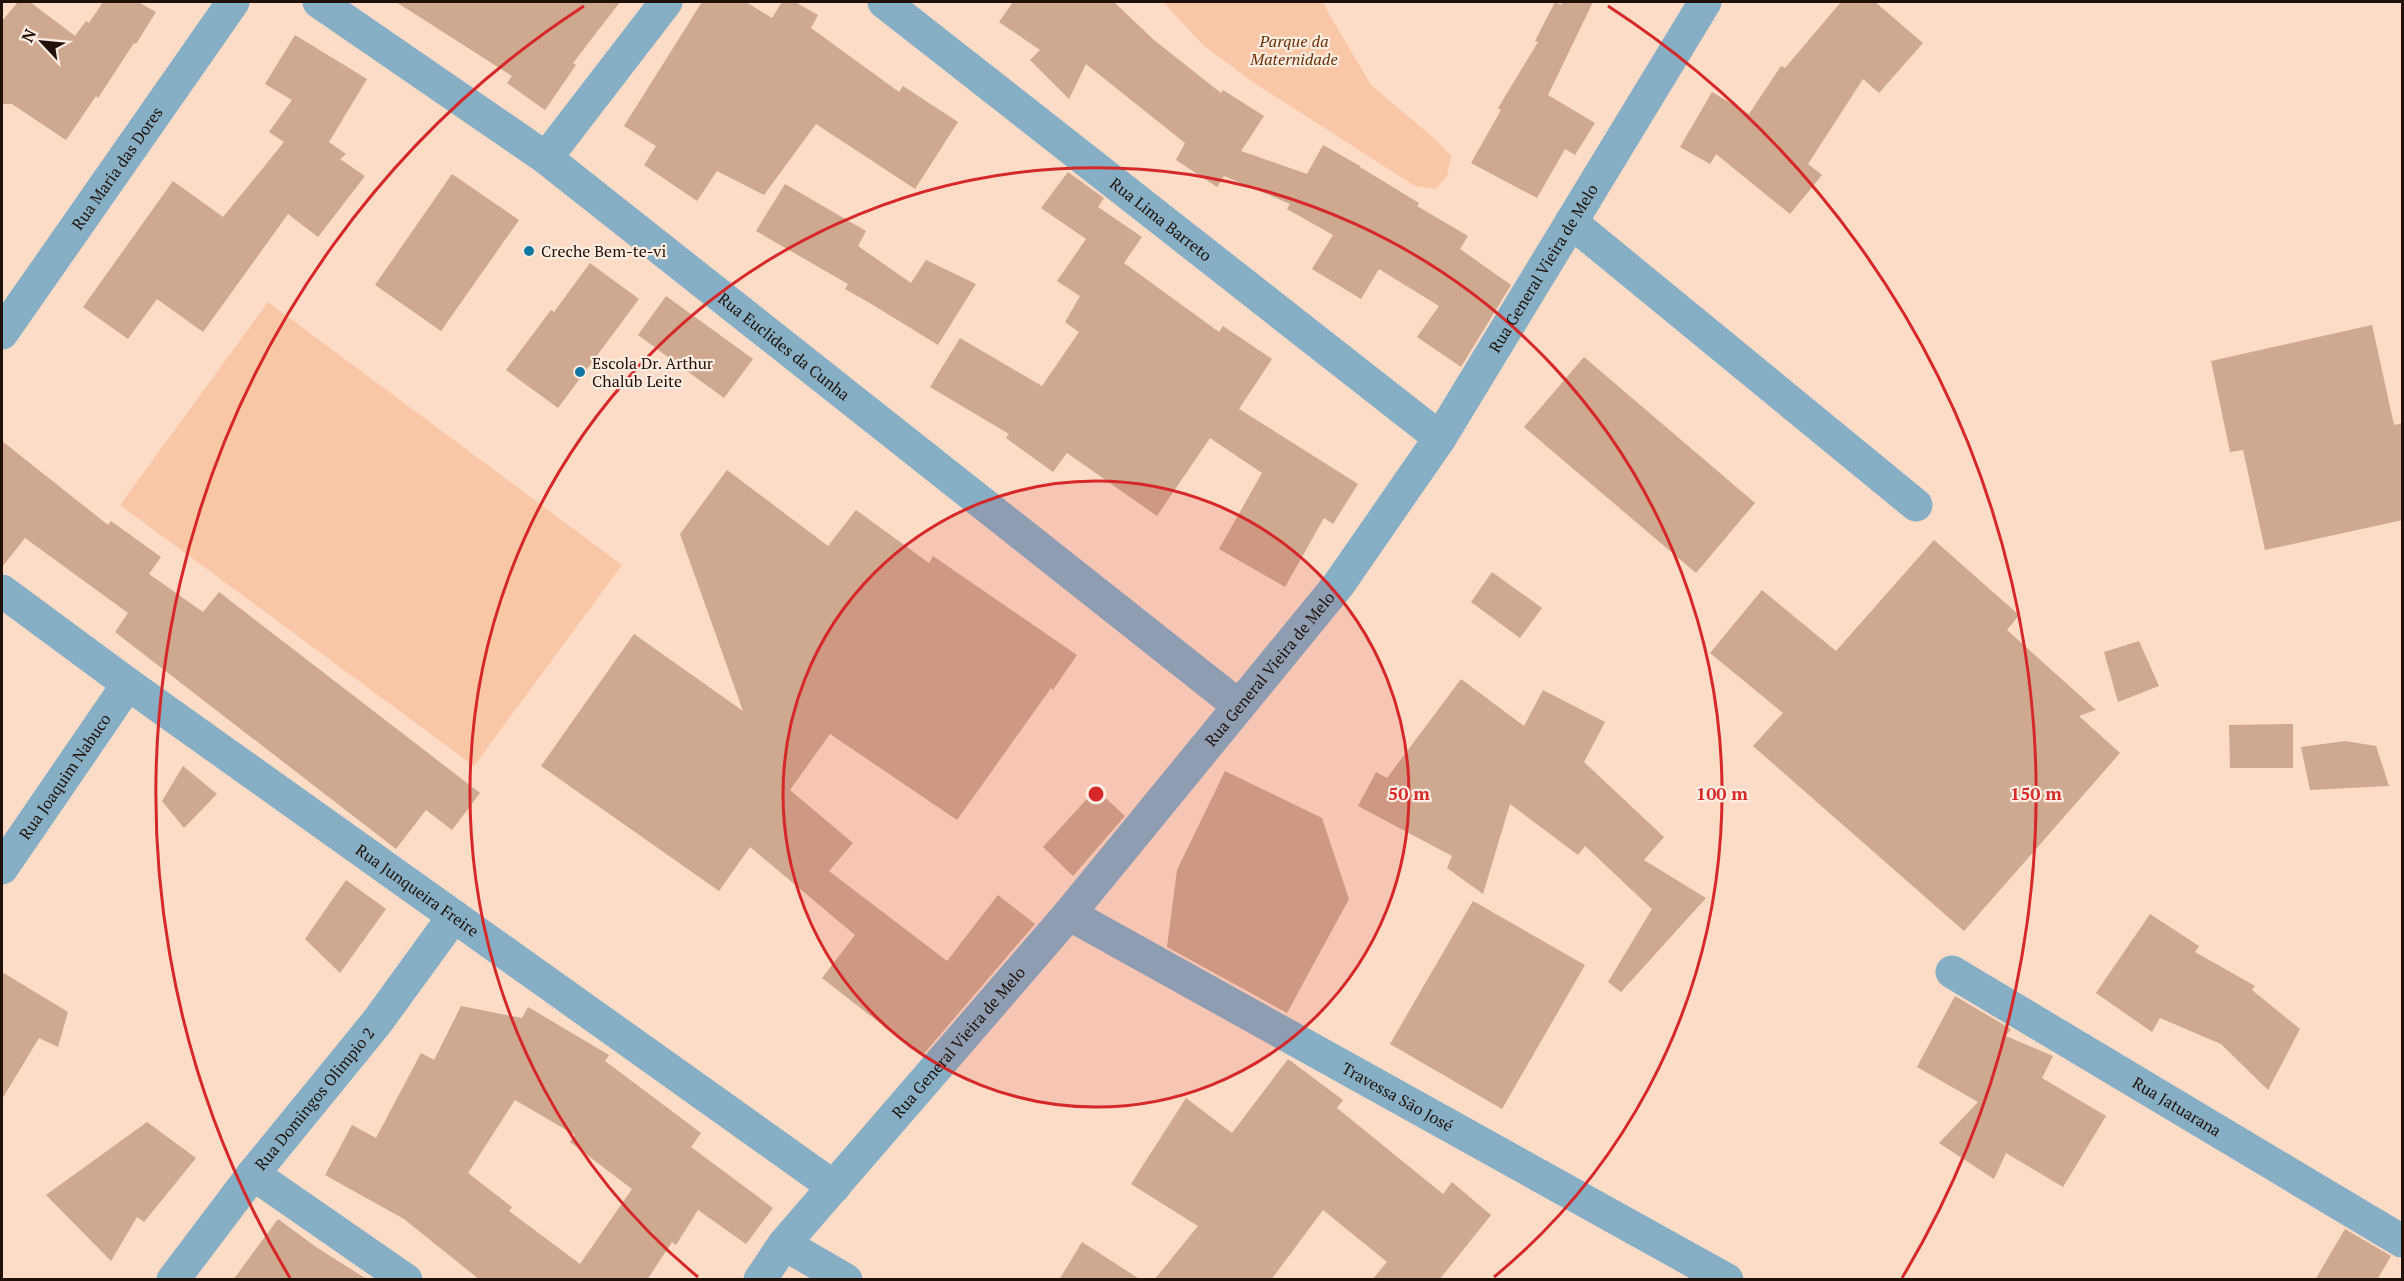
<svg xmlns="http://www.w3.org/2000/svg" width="2404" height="1281" font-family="'PT Serif',serif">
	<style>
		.green { fill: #f9c7a6 }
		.building { fill: #cea88f; fill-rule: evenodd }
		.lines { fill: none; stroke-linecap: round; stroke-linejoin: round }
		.minor { stroke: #86aec5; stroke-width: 33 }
		.ring { fill: none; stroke: #d62828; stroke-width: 3 }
		.poi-dot { fill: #1277a3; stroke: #fdece2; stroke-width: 2 }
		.labels { text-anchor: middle; stroke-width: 4.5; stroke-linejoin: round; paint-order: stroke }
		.park-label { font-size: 16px; font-style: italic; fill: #673306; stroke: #fdece2 }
		.street-label { font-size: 16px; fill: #1f1108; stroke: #fdece2 }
		.poi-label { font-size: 16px; fill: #1f1108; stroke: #fdece2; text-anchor: start }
		.centre { fill: #d62828; stroke: #fdece2; stroke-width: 3 }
		.ring-label { font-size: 18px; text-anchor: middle; font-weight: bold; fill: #d62828; stroke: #fdece2; stroke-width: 4.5; stroke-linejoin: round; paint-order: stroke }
	</style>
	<rect width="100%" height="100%" fill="#fcdbc7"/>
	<g class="green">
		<path d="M 1163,2 L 1323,2 L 1329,14 L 1371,85 L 1436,140 L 1451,156 L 1447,176 L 1436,189 L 1415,186 L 1256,84 L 1204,46 Z"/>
		<path d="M 268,302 L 622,565 L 474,766 L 120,505 Z"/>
	</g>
	<g class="building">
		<path d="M 18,2 L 30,2 L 75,36 L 86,21 L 89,23 L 103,2 L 138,2 L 156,12 L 136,44 L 134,43 L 98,98 L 96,96 L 66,140 L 12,104 L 2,104 L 2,21 Z"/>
		<path d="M 396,2 L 620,2 L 573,63 L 576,65 L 545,110 L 507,83 L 512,76 Z"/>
		<path d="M 702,2 L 746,2 L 772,18 L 782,2 L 795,2 L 818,15 L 811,28 L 899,92 L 903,86 L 958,122 L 915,189 L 816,124 L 764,195 L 717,171 L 697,201 L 644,165 L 656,146 L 624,126 Z"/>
		<path d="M 1013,2 L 1114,2 L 1154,40 L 1221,93 L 1223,90 L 1264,116 L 1241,151 L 1307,174 L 1323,145 L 1360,166 L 1360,167 L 1419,203 L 1417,206 L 1468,236 L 1460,249 L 1511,285 L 1461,367 L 1417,337 L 1439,306 L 1379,269 L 1361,299 L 1312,269 L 1333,235 L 1287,209 L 1290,204 L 1224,176 L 1217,187 L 1176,160 L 1185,143 L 1086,64 L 1069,99 L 1030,60 L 1040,50 L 999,22 Z"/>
		<path d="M 1555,2 L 1561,5 L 1563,2 L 1593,2 L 1548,95 L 1595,123 L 1575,155 L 1565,149 L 1537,198 L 1471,163 L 1501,110 L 1498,108 L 1538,42 L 1535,41 Z"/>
		<path d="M 1841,2 L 1875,2 L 1923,43 L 1879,93 L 1863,79 L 1808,164 L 1822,175 L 1790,214 L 1716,154 L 1710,164 L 1680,147 L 1712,92 L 1749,114 L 1781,66 L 1785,68 Z"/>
		<path d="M 295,35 L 367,79 L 329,142 L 346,154 L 340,159 L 365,176 L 318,237 L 288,214 L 203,332 L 157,299 L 128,339 L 83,307 L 173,181 L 223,217 L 284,142 L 269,132 L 292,100 L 265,84 Z"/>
		<path d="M 1068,172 L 1104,198 L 1098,207 L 1142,237 L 1124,263 L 1219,332 L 1223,326 L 1272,359 L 1239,409 L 1358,484 L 1333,524 L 1324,518 L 1285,587 L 1219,549 L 1262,473 L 1210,438 L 1157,516 L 1067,453 L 1053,472 L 1006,438 L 1009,434 L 930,387 L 960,338 L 1042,386 L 1079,332 L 1065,322 L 1080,296 L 1057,281 L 1086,239 L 1041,208 Z"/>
		<path d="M 452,174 L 519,220 L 441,331 L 375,285 Z"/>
		<path d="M 785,184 L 866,231 L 858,246 L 911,283 L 926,260 L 976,284 L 938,345 L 873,305 L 845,289 L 848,284 L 756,231 Z"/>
		<path d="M 590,263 L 639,299 L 558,408 L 506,370 L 551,310 L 554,312 Z"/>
		<path d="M 666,296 L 753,359 L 724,398 L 638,335 Z"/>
		<path d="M 2372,325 L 2394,425 L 2403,423 L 2403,520 L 2265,550 L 2243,450 L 2230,452 L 2211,361 Z"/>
		<path d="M 1584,357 L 1755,503 L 1696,573 L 1524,427 Z"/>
		<path d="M 2,441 L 108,525 L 111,521 L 161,557 L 149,574 L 203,612 L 219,592 L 480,793 L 452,830 L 426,810 L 396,849 L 115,632 L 128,613 L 25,538 L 2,567 Z"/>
		<path d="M 727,470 L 828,546 L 856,510 L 929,563 L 933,556 L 1077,655 L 1053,690 L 1051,688 L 957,820 L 830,734 L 790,790 L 853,843 L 829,871 L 947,961 L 998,895 L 1035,924 L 922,1056 L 822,978 L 855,935 L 750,847 L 719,891 L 541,766 L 634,634 L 743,711 L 680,534 Z"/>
		<path d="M 1934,540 L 2019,615 L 2007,630 L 2096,710 L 2079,716 L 2120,753 L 1964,931 L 1753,746 L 1783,713 L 1710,653 L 1762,590 L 1836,651 Z"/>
		<path d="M 1492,572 L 1542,608 L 1520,638 L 1471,602 Z"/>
		<path d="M 2139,641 L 2159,686 L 2118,702 L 2104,652 Z"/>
		<path d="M 1461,679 L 1524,726 L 1543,690 L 1605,722 L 1584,762 L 1664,837 L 1644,860 L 1706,898 L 1621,992 L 1608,982 L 1652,909 L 1585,846 L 1578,855 L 1510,804 L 1483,894 L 1447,868 L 1452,856 L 1358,806 L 1376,772 L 1387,778 Z"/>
		<path d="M 2293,724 L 2293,768 L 2230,768 L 2229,725 Z"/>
		<path d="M 2345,741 L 2376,746 L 2389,786 L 2310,790 L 2301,747 Z"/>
		<path d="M 183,766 L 217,794 L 184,828 L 162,801 Z"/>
		<path d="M 1225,771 L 1322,818 L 1349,899 L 1287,1013 L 1167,947 L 1177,870 Z"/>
		<path d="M 1096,789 L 1125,816 L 1073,876 L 1043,847 Z"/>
		<path d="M 346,880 L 386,909 L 340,973 L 305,939 Z"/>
		<path d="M 1473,901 L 1585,965 L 1502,1109 L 1390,1044 Z"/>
		<path d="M 2150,914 L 2199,946 L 2195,952 L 2255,986 L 2252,990 L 2300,1029 L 2268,1090 L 2221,1044 L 2160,1018 L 2152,1032 L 2096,993 Z"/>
		<path d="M 2,972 L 68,1012 L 58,1047 L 39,1038 L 2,1099 Z"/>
		<path d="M 1955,996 L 2011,1029 L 2006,1036 L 2053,1056 L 2042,1078 L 2106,1116 L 2063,1187 L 2006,1153 L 1994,1179 L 1939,1143 L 1978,1102 L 1917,1067 Z"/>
		<path d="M 461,1006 L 522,1018 L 528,1007 L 609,1055 L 605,1061 L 701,1133 L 691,1147 L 773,1208 L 746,1244 L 698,1210 L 676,1245 L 672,1242 L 647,1280 L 480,1280 L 404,1219 L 325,1175 L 352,1125 L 376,1138 L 421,1053 L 434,1060 ZM 515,1100 L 575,1135 L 570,1142 L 632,1189 L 580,1264 L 509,1211 L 512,1207 L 468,1173 Z"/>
		<path d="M 1288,1059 L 1343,1100 L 1337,1108 L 1443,1194 L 1452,1182 L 1491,1215 L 1439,1280 L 1372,1280 L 1387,1262 L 1323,1210 L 1271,1280 L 1154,1280 L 1198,1226 L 1131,1184 L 1186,1098 L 1232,1133 Z"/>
		<path d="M 147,1122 L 196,1158 L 144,1222 L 137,1217 L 111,1261 L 46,1195 Z"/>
		<path d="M 278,1219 L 316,1247 L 368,1280 L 233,1280 Z"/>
		<path d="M 2345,1229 L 2391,1256 L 2377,1280 L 2315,1280 Z"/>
		<path d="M 1082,1242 L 1141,1280 L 1059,1280 Z"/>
	</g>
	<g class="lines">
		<g class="minor">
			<path id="s1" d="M 319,2 L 546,158 L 1239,706"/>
			<path id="s2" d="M 884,2 L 1440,438"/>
			<path d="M 546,158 L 666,2"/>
			<path d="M 1571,222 L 1916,505"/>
			<path id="s3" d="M 2,333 L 233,2"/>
			<path id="s4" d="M 2,591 L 128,684 L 834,1187"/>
			<path id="s5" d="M 2,868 L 128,684"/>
			<path id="s6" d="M 1069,914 L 1727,1280"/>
			<path id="s7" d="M 1952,972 L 2402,1241"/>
			<path d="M 253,1174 L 406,1280"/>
			<path d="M 784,1244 L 846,1280"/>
			<path id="s8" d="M 173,1280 L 253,1174 L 377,1022 L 454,916"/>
			<path id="s9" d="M 760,1280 L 784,1244 L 1069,914 L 1339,584 L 1440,438 L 1705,2"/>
		</g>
	</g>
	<circle cx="1096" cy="794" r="313" fill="#d62828" fill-opacity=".12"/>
	<g class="ring">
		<circle cx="1096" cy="794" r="313"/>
		<path d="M698 1277A626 626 0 1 1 1494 1277"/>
		<path d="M290 1278A940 940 0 0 1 584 6M1608 6A940 940 0 0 1 1902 1278"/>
	</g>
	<g class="poi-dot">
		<circle cx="529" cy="251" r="6"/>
		<circle cx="580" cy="372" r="6"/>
	</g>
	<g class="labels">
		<g class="park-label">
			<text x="1294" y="47">Parque da<tspan x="1294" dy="18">Maternidade</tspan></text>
		</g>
		<g class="street-label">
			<text dy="6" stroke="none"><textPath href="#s3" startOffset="201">Rua Maria das Dores</textPath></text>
			<text dy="6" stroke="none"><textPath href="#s2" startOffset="352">Rua Lima Barreto</textPath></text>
			<text dy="6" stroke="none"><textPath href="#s9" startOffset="1282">Rua General Vieira de Melo</textPath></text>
			<text dy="6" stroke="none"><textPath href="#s1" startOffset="579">Rua Euclides da Cunha</textPath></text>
			<text dy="6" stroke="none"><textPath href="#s9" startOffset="796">Rua General Vieira de Melo</textPath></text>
			<text dy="6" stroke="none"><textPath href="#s5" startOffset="111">Rua Joaquim Nabuco</textPath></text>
			<text dy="6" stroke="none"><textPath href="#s4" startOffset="512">Rua Junqueira Freire</textPath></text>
			<text dy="6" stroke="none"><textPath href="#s9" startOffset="310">Rua General Vieira de Melo</textPath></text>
			<text dy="6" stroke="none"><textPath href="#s6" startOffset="376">Travessa São José</textPath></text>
			<text dy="6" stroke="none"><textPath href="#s8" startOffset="230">Rua Domingos Olimpio 2</textPath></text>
			<text dy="6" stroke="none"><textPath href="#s7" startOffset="262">Rua Jatuarana</textPath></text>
		</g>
		<g class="poi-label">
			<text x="541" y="257">Creche Bem-te-vi</text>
			<text x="592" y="369">Escola Dr. Arthur<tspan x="592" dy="18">Chalub Leite</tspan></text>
		</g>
	</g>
	<circle cx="1096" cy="794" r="9" class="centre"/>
	<g class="ring-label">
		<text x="1409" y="800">50 m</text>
		<text x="1722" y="800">100 m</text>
		<text x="2036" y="800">150 m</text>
	</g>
	<rect width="2404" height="1281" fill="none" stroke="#1f1108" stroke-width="6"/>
	<g transform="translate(42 42) rotate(296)" stroke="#fdece2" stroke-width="4.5" paint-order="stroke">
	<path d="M0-4.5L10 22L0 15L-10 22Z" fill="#1f1108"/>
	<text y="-9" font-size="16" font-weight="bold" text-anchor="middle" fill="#1f1108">N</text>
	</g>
</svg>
